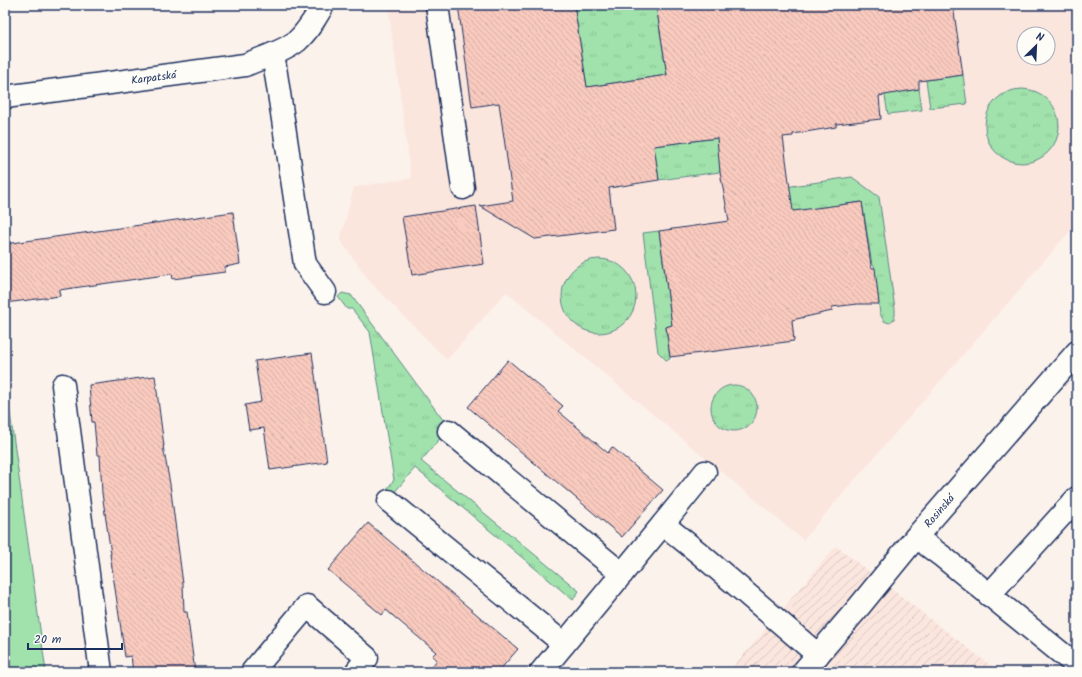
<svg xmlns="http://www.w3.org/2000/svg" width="1082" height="677" font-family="Kalam,sans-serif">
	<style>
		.built { fill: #fbe6de; fill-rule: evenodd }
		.industrial { fill: url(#industrial-furrows) }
		.grass { fill: url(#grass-tufts); stroke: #5e8885 }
		.park { fill: #a1e2ac; stroke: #5e8885 }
		.building { fill: url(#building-back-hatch); stroke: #1b2f5e }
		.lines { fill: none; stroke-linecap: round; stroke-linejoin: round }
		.minor-casing { stroke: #1b2f5e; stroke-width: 25 }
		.minor { stroke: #fdfcf7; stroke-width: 22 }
		.labels { text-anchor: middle; stroke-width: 4; stroke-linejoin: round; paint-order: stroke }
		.street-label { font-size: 11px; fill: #1b2f5e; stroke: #fdfcf7 }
	</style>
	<defs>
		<pattern id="industrial-furrows" width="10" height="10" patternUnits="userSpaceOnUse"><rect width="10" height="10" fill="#fbe6de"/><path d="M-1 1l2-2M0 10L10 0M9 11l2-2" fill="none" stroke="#d7c6c1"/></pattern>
		<pattern id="grass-tufts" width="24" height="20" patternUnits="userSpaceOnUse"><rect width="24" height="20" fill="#a1e2ac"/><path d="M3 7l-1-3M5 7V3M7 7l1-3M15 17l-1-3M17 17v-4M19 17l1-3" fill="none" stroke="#8ac296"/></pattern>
		<pattern id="building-back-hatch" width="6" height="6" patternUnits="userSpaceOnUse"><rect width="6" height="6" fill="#f9cabe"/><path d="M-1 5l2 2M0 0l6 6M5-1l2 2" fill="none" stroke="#d5aea6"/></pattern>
	</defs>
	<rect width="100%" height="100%" fill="#fcf2ec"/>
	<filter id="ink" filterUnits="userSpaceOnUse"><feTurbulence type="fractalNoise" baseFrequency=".025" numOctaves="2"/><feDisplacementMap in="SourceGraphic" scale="8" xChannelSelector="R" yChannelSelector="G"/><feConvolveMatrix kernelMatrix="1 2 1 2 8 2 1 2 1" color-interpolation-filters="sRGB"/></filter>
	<g filter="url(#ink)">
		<path class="built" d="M 388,5 L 458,5 L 472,107 L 527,99 L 505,128 L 502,129 L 513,202 L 518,229 L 535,239 L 614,229 L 609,188 L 720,172 L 724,193 L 740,191 L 743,219 L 643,233 L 666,360 L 670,359 L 671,361 L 673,361 L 672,357 L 733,349 L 733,352 L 735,351 L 735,349 L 791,341 L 792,345 L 794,344 L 790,311 L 830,311 L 832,310 L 831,307 L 876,302 L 877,304 L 879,304 L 880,314 L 895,315 L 879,197 L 772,189 L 772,185 L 789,183 L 786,157 L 768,159 L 764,132 L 790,129 L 791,136 L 793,136 L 793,128 L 834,128 L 836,127 L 836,122 L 877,116 L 878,119 L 881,119 L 877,86 L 883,85 L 888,114 L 921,110 L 918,81 L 926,80 L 967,104 L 953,5 L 1075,5 L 1077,7 L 1077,223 L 803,540 L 506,292 L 447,360 L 371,283 L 340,240 L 354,187 L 411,178 ZM 1024,34 L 1048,34 L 1048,58 L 1024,58 Z"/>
		<path class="industrial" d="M 836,546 L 999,672 L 729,672 Z"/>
		<g class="grass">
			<path d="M 574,5 L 656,5 L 667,75 L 587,87 Z"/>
			<path d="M 963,75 L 967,104 L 930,108 L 926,80 Z"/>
			<path d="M 883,85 L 919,89 L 922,110 L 888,114 Z"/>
			<circle cx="1022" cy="126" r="37"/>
			<path d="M 732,136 L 720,169 L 720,172 L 659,180 L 654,146 Z"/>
			<path d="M 852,177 L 879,197 L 895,309 L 895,315 L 894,319 L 889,323 L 884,321 L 880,314 L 874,265 L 872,265 L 862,202 L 776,214 L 772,189 Z"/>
			<path d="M 659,231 L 672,325 L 666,327 L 670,359 L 666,360 L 658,352 L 643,233 Z"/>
			<circle cx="599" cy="296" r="37"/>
			<path d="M 342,293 L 351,295 L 449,428 L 421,461 L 579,591 L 573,600 L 415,468 L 393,494 L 387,489 L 394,480 L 370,332 L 352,309 L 347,309 L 338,297 Z"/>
			<circle cx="734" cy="408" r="23"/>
		</g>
		<path class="park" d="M 5,377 L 46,672 L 5,672 Z"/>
		<g class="building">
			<path d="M 458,5 L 574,5 L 587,87 L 667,75 L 656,5 L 953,5 L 963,75 L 919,81 L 919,89 L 879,96 L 881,119 L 836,124 L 836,127 L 793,134 L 793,136 L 783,137 L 793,211 L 862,202 L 871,265 L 872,268 L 875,268 L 879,304 L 858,304 L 832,307 L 832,311 L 792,320 L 794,341 L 670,357 L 666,327 L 672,325 L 659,231 L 729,221 L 720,172 L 717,138 L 654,146 L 659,180 L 609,188 L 614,229 L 535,239 L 480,206 L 513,201 L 499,103 L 472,107 Z"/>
			<path d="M 476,206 L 484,264 L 412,275 L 402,217 Z"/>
			<path d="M 233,212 L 240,264 L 225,267 L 225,272 L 173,279 L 172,274 L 59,290 L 60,296 L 5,303 L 5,244 Z"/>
			<path d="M 312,353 L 327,462 L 270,470 L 264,428 L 249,430 L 245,405 L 261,402 L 255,361 Z"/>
			<path d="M 508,360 L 563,406 L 558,411 L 608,453 L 612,447 L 663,490 L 622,537 L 468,407 Z"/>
			<path d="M 155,376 L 164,446 L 163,446 L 170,484 L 183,584 L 184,612 L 187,612 L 195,672 L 133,672 L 131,656 L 125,657 L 110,554 L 111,554 L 102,493 L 100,455 L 97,455 L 94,422 L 92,422 L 89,385 Z"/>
			<path d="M 368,523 L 518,649 L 498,672 L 427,672 L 437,660 L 432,656 L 436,652 L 386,610 L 382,615 L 328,570 Z"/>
		</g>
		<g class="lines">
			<defs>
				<g id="minor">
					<path d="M 437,5 L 463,188"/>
					<path d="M 273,54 L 305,264 L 325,292"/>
					<path id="s1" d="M 5,97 L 245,65 C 262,58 283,52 297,41 C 308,31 316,17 323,5"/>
					<path d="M 63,385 L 101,672"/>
					<path d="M 449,431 L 622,574"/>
					<path d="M 389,501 L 564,644"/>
					<path d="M 663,524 L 705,472"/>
					<path d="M 916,537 L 943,557 L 1077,666"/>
					<path d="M 989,595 L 1077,498"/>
					<path d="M 252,672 L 307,606 L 367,658 L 356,672"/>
					<path d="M 541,672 L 663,524 L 699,553 L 818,655"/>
					<path id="s2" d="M 803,672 L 858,608 L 916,537 L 1077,352"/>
				</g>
			</defs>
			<use href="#minor" class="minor-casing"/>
			<use href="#minor" class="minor"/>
		</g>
	</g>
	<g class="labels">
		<g class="street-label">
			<text dy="4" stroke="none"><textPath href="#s1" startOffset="150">Karpatská</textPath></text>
			<text dy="4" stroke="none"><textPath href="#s2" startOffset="211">Rosinská</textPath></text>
		</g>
	</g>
	<rect width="1082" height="677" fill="none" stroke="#fdfcf7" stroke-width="20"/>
	<rect x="10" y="10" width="1062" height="657" fill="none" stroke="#1b2f5e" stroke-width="1.5" filter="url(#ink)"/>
	<g transform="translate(1036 46) rotate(24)"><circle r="19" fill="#fdfcf7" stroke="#a3aaba"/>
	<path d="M0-3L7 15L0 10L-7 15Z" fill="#1b2f5e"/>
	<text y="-6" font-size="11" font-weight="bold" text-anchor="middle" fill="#1b2f5e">N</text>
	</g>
	<path d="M28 643v6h94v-6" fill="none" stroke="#1b2f5e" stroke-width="2"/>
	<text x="34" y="643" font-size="12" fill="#1b2f5e" stroke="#fdfcf7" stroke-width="3" paint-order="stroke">20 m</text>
</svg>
